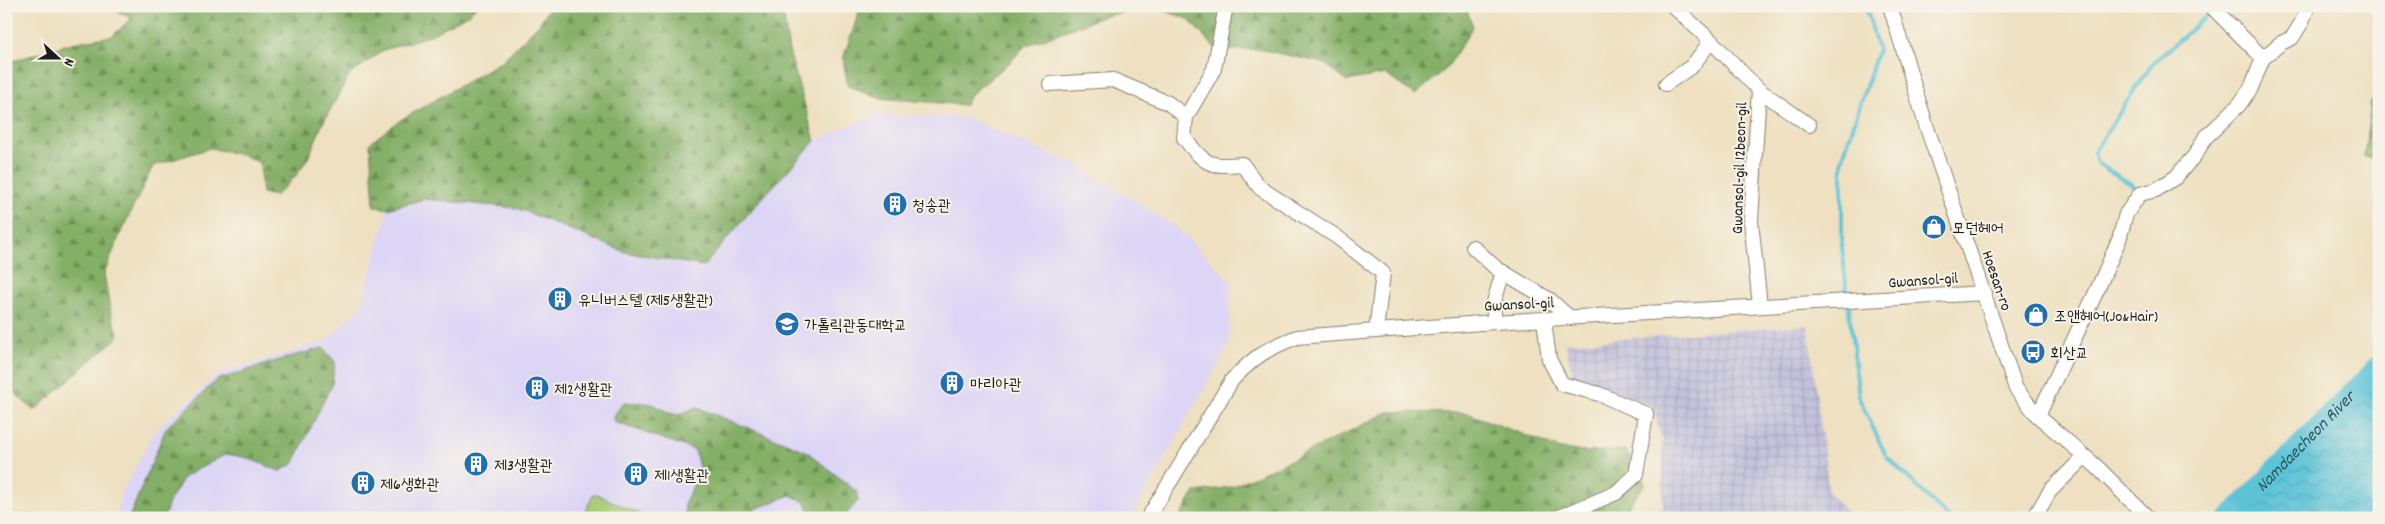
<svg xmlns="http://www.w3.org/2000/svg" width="2385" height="524" font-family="Dekko,'Poor Story',sans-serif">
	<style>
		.built { fill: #ddd5f6 }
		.industrial { fill: url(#industrial-grid) }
		.forest { fill: url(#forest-firs); stroke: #506641 }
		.pitch { fill: #a6cb75; stroke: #617448 }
		.water { fill: url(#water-waves); stroke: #3c707a }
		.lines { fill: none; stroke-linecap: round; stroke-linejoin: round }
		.stream { stroke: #5bc3d7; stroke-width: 4 }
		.river { stroke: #5bc3d7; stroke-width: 21 }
		.minor-casing { stroke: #857e6e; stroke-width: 16 }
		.minor { stroke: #fff; stroke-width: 14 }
		.labels { text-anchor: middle; stroke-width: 4; stroke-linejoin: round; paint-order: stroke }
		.street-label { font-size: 16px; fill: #1c1c1c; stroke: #f7f3e8 }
		.poi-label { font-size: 16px; fill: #1c1c1c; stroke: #f7f3e8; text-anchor: start }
		.water-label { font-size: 18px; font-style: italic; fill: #32565d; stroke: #f7f3e8 }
	</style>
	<defs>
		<pattern id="industrial-grid" width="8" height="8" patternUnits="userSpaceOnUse" patternTransform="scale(1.25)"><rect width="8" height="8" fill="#c2c1dc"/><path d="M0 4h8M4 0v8" fill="none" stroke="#a6a5bc"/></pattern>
		<pattern id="forest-firs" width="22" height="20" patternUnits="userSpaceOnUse" patternTransform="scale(1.25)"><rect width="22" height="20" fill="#84af66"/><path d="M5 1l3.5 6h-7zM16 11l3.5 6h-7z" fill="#6b8e53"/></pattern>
		<pattern id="water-waves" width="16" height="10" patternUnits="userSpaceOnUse" patternTransform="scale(1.25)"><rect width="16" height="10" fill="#5bc3d7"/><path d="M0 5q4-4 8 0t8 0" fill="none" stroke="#4fa7b8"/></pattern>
	</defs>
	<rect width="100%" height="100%" fill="#f7f3e8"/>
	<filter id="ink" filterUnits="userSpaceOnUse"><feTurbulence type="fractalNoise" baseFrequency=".02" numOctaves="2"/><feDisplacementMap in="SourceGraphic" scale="10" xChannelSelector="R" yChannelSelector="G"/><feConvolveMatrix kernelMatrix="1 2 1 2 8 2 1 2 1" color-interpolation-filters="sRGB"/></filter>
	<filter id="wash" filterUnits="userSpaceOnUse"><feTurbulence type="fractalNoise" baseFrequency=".0096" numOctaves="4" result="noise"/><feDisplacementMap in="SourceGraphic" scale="20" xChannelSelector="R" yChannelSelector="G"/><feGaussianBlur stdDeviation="1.12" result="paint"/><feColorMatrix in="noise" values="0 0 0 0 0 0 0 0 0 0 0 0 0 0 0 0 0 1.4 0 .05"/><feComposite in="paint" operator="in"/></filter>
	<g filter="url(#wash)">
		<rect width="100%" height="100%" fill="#eee0c0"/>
		<path class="built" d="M 873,115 L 965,117 L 1074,164 L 1175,226 L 1231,281 L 1229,344 L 1131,518 L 117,518 L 119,497 L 157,428 L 218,374 L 326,341 L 361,306 L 388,209 L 424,199 L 517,208 L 625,252 L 704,266 L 754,207 L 815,141 Z"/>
		<path class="industrial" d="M 1808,325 L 1829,493 L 1852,518 L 1649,518 L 1663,507 L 1662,440 L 1652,405 L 1573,376 L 1565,343 Z"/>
		<g class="forest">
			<path d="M 104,6 L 477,6 L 469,14 L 431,35 L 384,50 L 349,75 L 322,125 L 308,158 L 295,177 L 275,196 L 262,193 L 260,163 L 243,155 L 210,148 L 153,166 L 120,234 L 104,274 L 111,314 L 119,336 L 34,411 L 14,392 L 6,380 L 6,63 L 72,43 L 112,36 L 132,18 Z"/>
			<path d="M 550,6 L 782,6 L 789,51 L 815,141 L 754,207 L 704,266 L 625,252 L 517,208 L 424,199 L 388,209 L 374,206 L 370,143 L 399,121 L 502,61 L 540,23 Z"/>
			<path d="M 861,6 L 1465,6 L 1473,26 L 1447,68 L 1415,95 L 1385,74 L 1346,81 L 1324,63 L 1258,49 L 1218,51 L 1188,19 L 1153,7 L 1104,16 L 1025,46 L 1009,63 L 970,95 L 965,105 L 878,98 L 848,86 L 843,59 Z"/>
			<path d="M 2379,93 L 2379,159 L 2364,157 L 2371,101 Z"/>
			<path d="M 323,348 L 335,362 L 332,384 L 293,464 L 280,471 L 244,457 L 226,454 L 184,477 L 169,502 L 164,518 L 129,518 L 166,428 L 217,380 L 292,356 Z"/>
			<path d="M 623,403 C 632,403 643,402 651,404 C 675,412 668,421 696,407 L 806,451 L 857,492 L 858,501 L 843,518 L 813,518 L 805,502 L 790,495 L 748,512 L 744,518 L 693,518 L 685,514 L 685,502 L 700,472 L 695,450 L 614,422 L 613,417 Z"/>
			<path d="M 1388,412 L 1467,413 L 1561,449 L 1586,452 L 1626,450 L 1645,484 L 1619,518 L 1179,518 L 1195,492 L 1231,487 L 1298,457 Z"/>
		</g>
		<path class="pitch" d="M 594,493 L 648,518 L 582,518 Z"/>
		<path class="water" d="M 2379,364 L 2379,500 L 2363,518 L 2243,518 Z"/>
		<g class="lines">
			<g class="stream">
				<path d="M 1866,6 L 1878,50 L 1842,160 L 1842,248 L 1859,398 L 1886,456 L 1949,518"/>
				<path d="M 2134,186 L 2097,163 L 2094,152 L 2151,65 L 2210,13"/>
			</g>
			<path class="river" id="s1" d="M 2229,518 L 2379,365"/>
		</g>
	</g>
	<g filter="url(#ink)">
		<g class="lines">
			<defs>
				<g id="minor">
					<path d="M 1673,6 L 1711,41 L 1759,90 L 1751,221 L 1760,306"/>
					<path d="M 1890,6 L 1925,122 L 2016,389 L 2038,416 L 2097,467 L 2148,518"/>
					<path d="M 2263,58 L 2281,43 L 2292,38 L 2302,22 L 2308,6"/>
					<path d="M 1050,84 L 1113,80 L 1168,103 L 1186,117 L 1184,138 C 1206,165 1208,167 1242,164 L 1260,188 L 1337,237 L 1383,273 L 1376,331"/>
					<path d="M 1666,84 L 1692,66 L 1711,41"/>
					<path d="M 1759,90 L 1809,125"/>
					<path d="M 1186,117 L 1214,69 L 1226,6"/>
					<path d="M 1473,247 L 1496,268 L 1550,300 L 1570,318"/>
					<path d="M 1544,320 L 1549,359 L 1562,384 L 1599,394 L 1646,414 L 1636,475 L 1616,493 L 1557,518"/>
					<path d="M 1495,322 L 1493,305 L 1503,272"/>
					<path d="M 2038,416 L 2098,288 L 2119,240 L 2126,214 L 2140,194 L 2156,190 L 2176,177 L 2195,155 L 2205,138 L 2239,105 L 2251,88 L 2263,58 L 2211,6"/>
					<path d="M 1148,518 L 1232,380 C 1255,356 1266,349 1297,337 L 1495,322 L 1984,293"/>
					<path d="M 2034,518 L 2050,491 L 2084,457"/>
				</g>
			</defs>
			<use href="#minor" class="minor-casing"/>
			<use href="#minor" class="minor"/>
		</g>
	</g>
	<defs>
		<symbol id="building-disc" viewBox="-11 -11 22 22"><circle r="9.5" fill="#1f6fb2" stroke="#f7f3e8"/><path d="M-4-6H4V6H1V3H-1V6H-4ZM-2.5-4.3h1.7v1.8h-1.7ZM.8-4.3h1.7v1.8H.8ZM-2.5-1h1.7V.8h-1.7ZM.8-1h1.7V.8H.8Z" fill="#fff"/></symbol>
		<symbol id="shop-disc" viewBox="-11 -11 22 22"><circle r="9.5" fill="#1f6fb2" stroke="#f7f3e8"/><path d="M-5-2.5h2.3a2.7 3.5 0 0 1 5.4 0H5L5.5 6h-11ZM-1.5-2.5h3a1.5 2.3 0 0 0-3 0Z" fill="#fff"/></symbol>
		<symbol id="university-disc" viewBox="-11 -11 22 22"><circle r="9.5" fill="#1f6fb2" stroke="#f7f3e8"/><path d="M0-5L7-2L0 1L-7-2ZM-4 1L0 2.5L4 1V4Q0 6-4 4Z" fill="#fff"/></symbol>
		<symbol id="bus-disc" viewBox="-11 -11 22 22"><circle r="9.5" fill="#1f6fb2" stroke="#f7f3e8"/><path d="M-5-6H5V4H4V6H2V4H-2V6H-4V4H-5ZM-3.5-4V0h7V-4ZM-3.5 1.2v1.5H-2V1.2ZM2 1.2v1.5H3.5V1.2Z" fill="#fff"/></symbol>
	</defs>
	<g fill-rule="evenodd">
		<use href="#building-disc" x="881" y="190" width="28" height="28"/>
		<use href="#shop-disc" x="1920" y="213" width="28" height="28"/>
		<use href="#building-disc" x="546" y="285" width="28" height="28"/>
		<use href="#shop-disc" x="2022" y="301" width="28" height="28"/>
		<use href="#university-disc" x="773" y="310" width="28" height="28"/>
		<use href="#bus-disc" x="2019" y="338" width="28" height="28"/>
		<use href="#building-disc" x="938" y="369" width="28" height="28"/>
		<use href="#building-disc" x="523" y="374" width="28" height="28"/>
		<use href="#building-disc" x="462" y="450" width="28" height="28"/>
		<use href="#building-disc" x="622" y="460" width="28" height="28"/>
		<use href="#building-disc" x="349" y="469" width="28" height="28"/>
	</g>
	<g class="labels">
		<g class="street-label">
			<text transform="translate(1738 168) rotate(-88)" y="6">Gwansol-gil 12beon-gil</text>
			<text transform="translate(1923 279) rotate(-4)" y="6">Gwansol-gil</text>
			<text transform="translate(1998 280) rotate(71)" y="6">Hoesan-ro</text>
			<text transform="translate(1519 303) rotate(-3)" y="6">Gwansol-gil</text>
		</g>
		<g class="poi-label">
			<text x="912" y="210">청송관</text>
			<text x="1952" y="233">모던헤어</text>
			<text x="578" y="305">유니버스텔 (제5생활관)</text>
			<text x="2054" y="321">조앤헤어(Jo&amp;Hair)</text>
			<text x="804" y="330">가톨릭관동대학교</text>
			<text x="2050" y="358">회산교</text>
			<text x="970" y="389">마리아관</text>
			<text x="554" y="394">제2생활관</text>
			<text x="494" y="470">제3생활관</text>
			<text x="654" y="480">제1생활관</text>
			<text x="380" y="489">제6생화관</text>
		</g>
		<g class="water-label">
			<text dy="6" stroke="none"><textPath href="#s1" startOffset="108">Namdaecheon River</textPath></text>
		</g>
	</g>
	<rect width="2385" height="524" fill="none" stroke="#f7f3e8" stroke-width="25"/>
	<g transform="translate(58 58) rotate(111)" stroke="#f7f3e8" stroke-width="4" paint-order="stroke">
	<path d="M0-4L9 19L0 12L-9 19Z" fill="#1c1c1c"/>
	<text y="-8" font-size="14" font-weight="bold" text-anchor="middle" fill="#1c1c1c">N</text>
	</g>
</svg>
